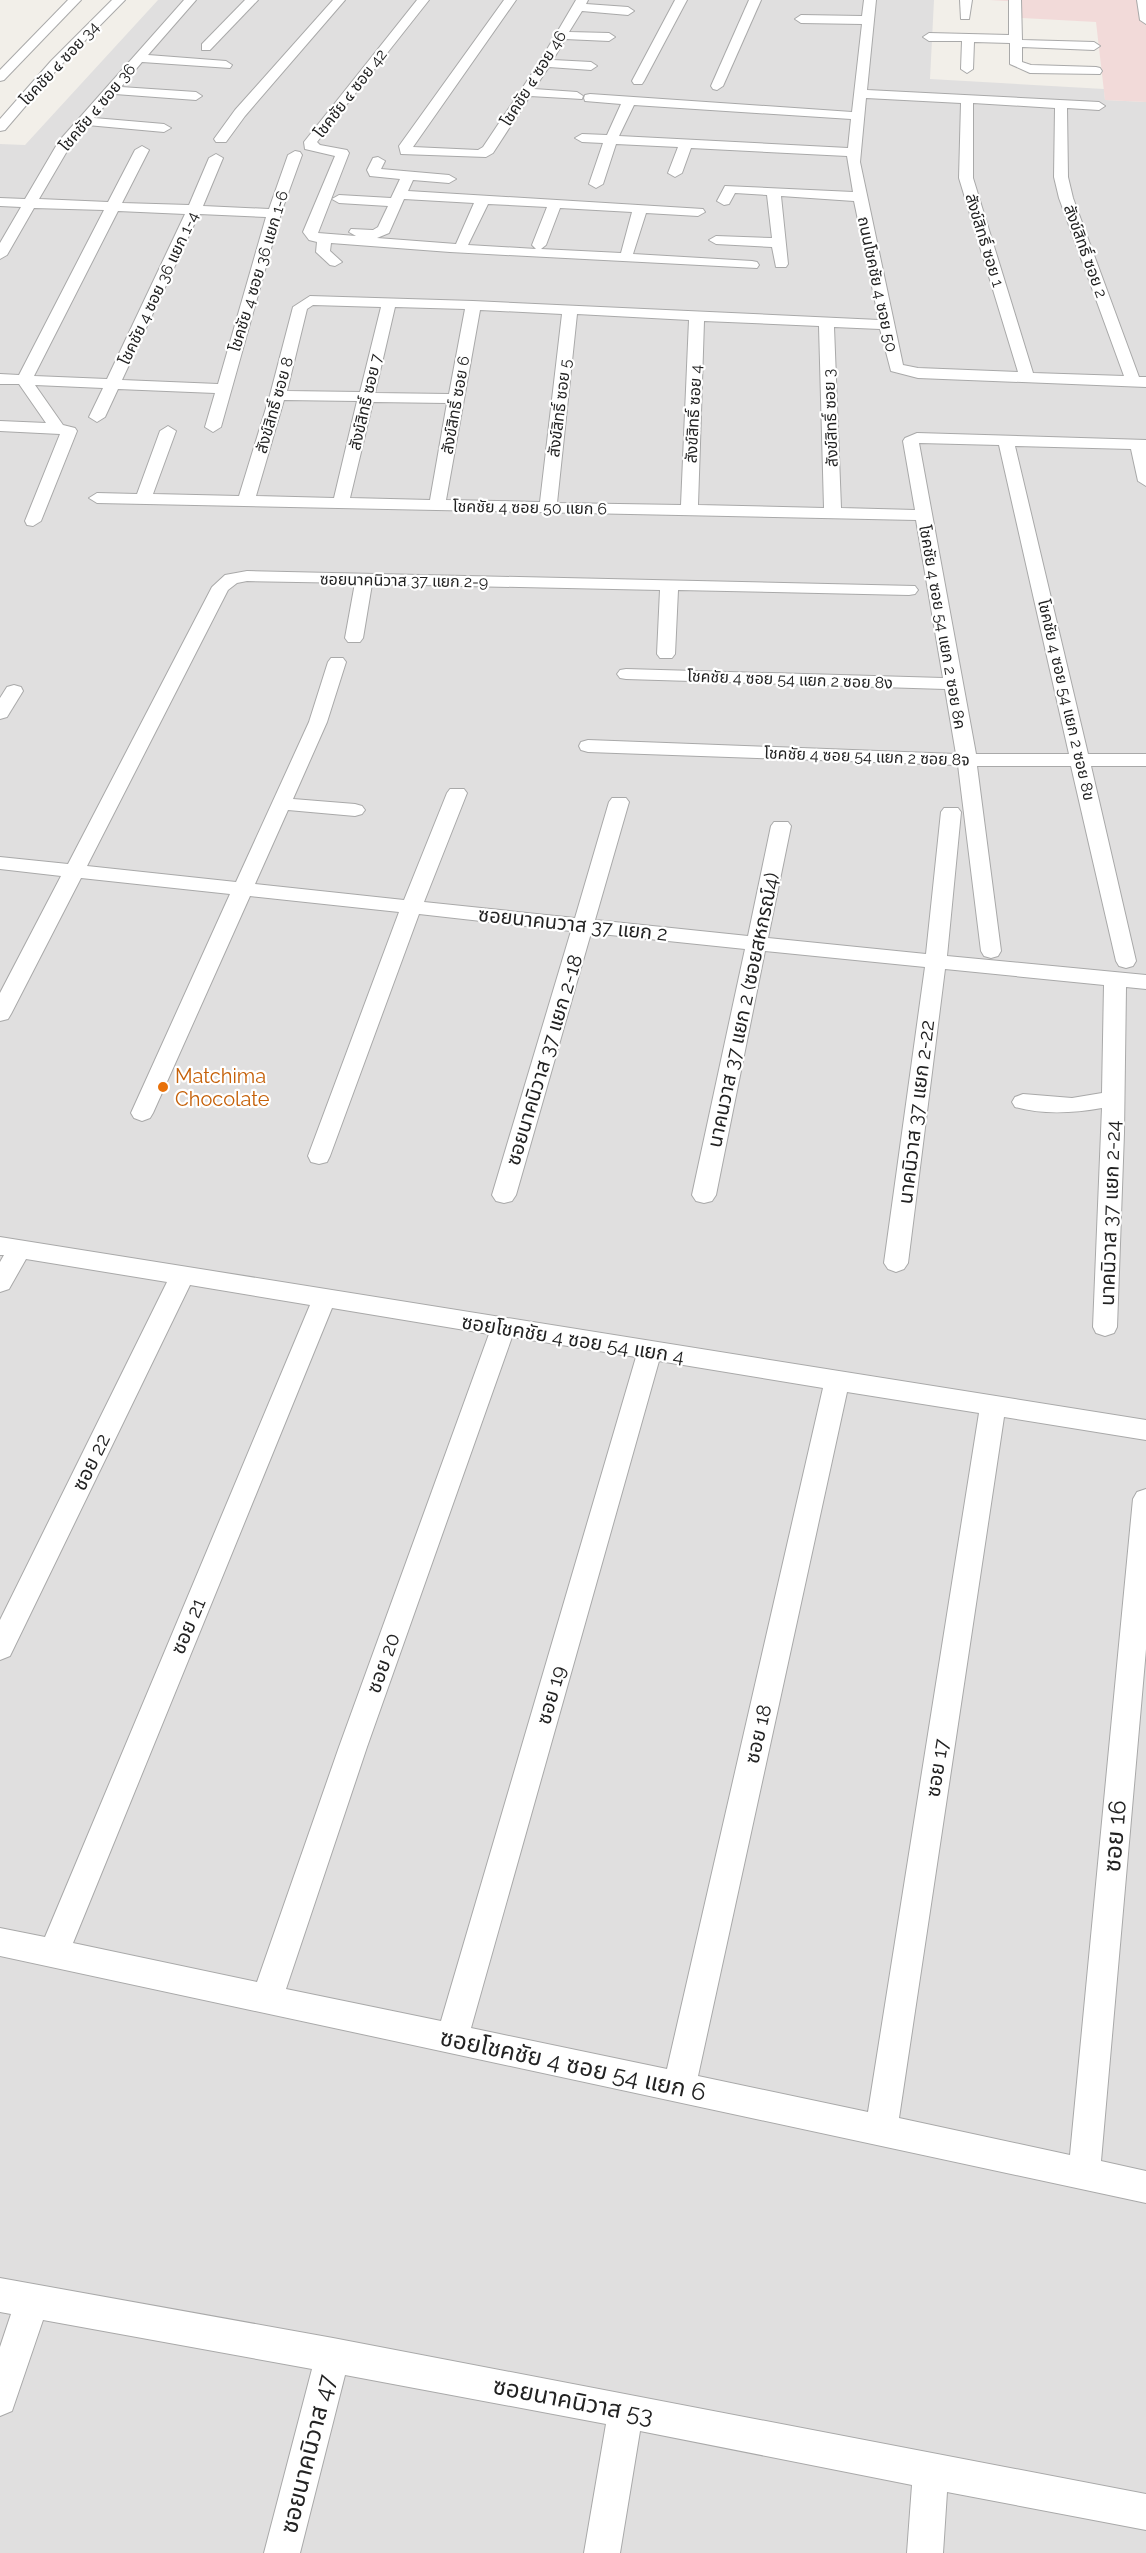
<svg xmlns="http://www.w3.org/2000/svg" width="1146" height="2553" font-family="Raleway,'Noto Sans Thai',sans-serif">
	<style>
		.residential { fill: #e0dfdf }
		.commercial { fill: #f2dad9 }
		.lines { fill: none; stroke-linecap: round; stroke-linejoin: round }
		.minor-casing { stroke: #a9a9a9; stroke-width: 2 }
		.minor { fill: #fff; fill-rule: evenodd }
		.food-dot { fill: #e8710a; stroke: #fff; stroke-width: 2 }
		.labels { text-anchor: middle; stroke-width: 4.5; stroke-linejoin: round; paint-order: stroke }
		.far-street-label { font-size: 16px; fill: #222; stroke: #fff }
		.street-label { font-size: 20px; fill: #222; stroke: #fff }
		.food-label { font-size: 20px; fill: #c56008; stroke: #fff; text-anchor: start }
		.near-street-label { font-size: 24px; fill: #222; stroke: #fff }
	</style>
	<rect width="100%" height="100%" fill="#f2efe9"/>
	<path class="residential" d="M 158,0 L 934,0 L 930,79 L 1104,89 L 1105,100 L 1146,102 L 1146,2553 L 0,2553 L 0,144 L 25,145 Z"/>
	<path class="commercial" d="M 990,0 L 1146,0 L 1146,102 L 1105,100 L 1096,22 L 1022,18 L 1020,2 Z"/>
	<g class="lines">
		<defs>
			<g id="minor">
				<path d="M 68,0 L 81,0 L 4,80 L 0,81 L 0,70 Z"/>
				<path d="M 112,0 L 125,0 L 59,67 L 5,130 L 0,131 L 0,119 L 51,61 Z"/>
				<path d="M 184,0 L 196,0 L 148,55 L 226,61 L 232,65 L 230,68 L 142,62 L 121,87 L 196,92 L 202,96 L 196,100 L 115,94 L 94,118 L 164,124 L 171,128 L 164,132 L 87,125 L 70,146 L 39,199 L 108,202 L 135,150 L 142,146 L 149,150 L 122,203 L 189,205 L 209,158 L 216,154 L 223,158 L 203,206 L 269,209 L 288,155 L 295,151 L 300,152 L 302,155 L 281,213 L 221,427 L 213,432 L 205,427 L 215,393 L 118,389 L 105,417 L 97,422 L 89,417 L 103,388 L 35,385 L 63,425 L 75,428 L 77,431 L 41,521 L 33,526 L 27,525 L 25,521 L 60,434 L 0,431 L 0,421 L 46,423 L 19,384 L 0,384 L 0,374 L 19,375 L 104,210 L 34,208 L 7,255 L 0,259 L 0,243 L 21,207 L 0,206 L 0,198 L 25,199 L 59,141 ZM 118,211 L 185,214 L 107,379 L 34,376 ZM 199,214 L 266,217 L 218,384 L 122,380 Z"/>
				<path d="M 245,0 L 258,0 L 210,50 L 202,50 L 202,44 Z"/>
				<path d="M 333,0 L 345,0 L 245,116 L 226,142 L 216,142 L 214,139 L 235,110 Z"/>
				<path d="M 417,0 L 429,0 L 317,142 L 320,145 L 347,150 L 349,153 L 318,233 L 356,236 L 349,232 L 351,229 L 373,230 L 378,227 L 388,206 L 339,203 L 332,199 L 339,195 L 391,198 L 400,179 L 370,176 L 367,170 L 373,158 L 378,157 L 385,161 L 381,169 L 449,175 L 456,179 L 449,183 L 413,180 L 408,191 L 703,209 L 705,212 L 698,216 L 646,213 L 633,254 L 752,261 L 757,262 L 759,265 L 757,268 L 450,252 L 331,243 L 330,251 L 342,262 L 335,266 L 330,265 L 316,252 L 317,242 L 309,240 L 303,232 L 335,156 L 305,149 L 304,142 ZM 404,199 L 474,203 L 456,244 L 377,238 L 389,233 ZM 488,204 L 547,207 L 532,245 L 536,249 L 468,245 ZM 560,208 L 632,212 L 621,253 L 541,249 L 546,245 Z"/>
				<path d="M 504,0 L 516,0 L 413,147 L 478,150 L 483,147 L 539,63 L 576,0 L 588,0 L 586,4 L 628,7 L 634,11 L 628,15 L 582,11 L 569,32 L 609,33 L 615,37 L 609,41 L 565,39 L 553,60 L 591,62 L 597,66 L 591,70 L 549,67 L 534,89 L 577,92 L 583,96 L 582,99 L 530,96 L 493,153 L 486,157 L 401,154 L 399,146 Z"/>
				<path d="M 675,0 L 687,0 L 644,81 L 642,84 L 634,84 L 632,81 Z"/>
				<path d="M 749,0 L 761,0 L 723,86 L 717,90 L 713,89 L 711,86 Z"/>
				<path d="M 864,0 L 876,0 L 867,90 L 1099,102 L 1105,106 L 1099,110 L 1067,108 L 1068,177 L 1073,198 L 1139,377 L 1146,377 L 1146,387 L 918,378 L 891,371 L 880,329 L 834,327 L 841,508 L 915,510 L 903,441 L 905,438 L 917,433 L 1146,440 L 1146,486 L 1138,481 L 1131,449 L 1015,446 L 1088,754 L 1146,754 L 1146,766 L 1091,766 L 1136,961 L 1133,966 L 1126,968 L 1119,966 L 1116,961 L 1071,766 L 977,766 L 1001,951 L 998,956 L 991,958 L 984,956 L 981,951 L 958,765 L 588,752 L 581,750 L 579,746 L 581,742 L 588,740 L 956,754 L 945,689 L 626,679 L 620,678 L 617,674 L 620,670 L 626,669 L 943,678 L 916,520 L 97,503 L 89,498 L 97,493 L 137,494 L 160,431 L 168,426 L 176,431 L 153,494 L 239,496 L 270,395 L 293,307 L 310,296 L 473,301 L 879,320 L 854,201 L 781,196 L 788,264 L 786,267 L 776,267 L 772,247 L 716,244 L 709,240 L 716,236 L 772,238 L 767,195 L 735,193 L 729,204 L 724,205 L 717,201 L 725,186 L 853,192 L 847,156 L 691,148 L 682,173 L 675,177 L 668,173 L 678,147 L 616,144 L 603,184 L 596,188 L 589,184 L 603,143 L 582,142 L 575,138 L 582,134 L 607,135 L 621,104 L 585,101 L 584,98 L 585,95 L 590,94 L 852,112 L 862,24 L 801,23 L 795,19 L 801,15 L 862,16 ZM 866,98 L 961,103 L 959,178 L 1018,372 L 918,368 L 903,365 L 860,162 ZM 973,103 L 1055,108 L 1054,177 L 1059,198 L 1124,376 L 1033,373 L 973,178 ZM 634,105 L 851,119 L 848,148 L 619,136 ZM 313,305 L 381,307 L 360,392 L 287,391 L 307,309 ZM 395,307 L 465,309 L 449,394 L 375,393 ZM 480,310 L 562,314 L 540,502 L 446,500 ZM 577,314 L 689,320 L 681,505 L 557,503 ZM 704,321 L 819,326 L 824,508 L 698,505 ZM 284,400 L 357,401 L 334,498 L 256,496 ZM 373,402 L 447,403 L 430,500 L 350,498 ZM 919,443 L 999,445 L 1069,754 L 976,754 Z"/>
				<path d="M 960,0 L 972,0 L 969,19 L 961,19 Z"/>
				<path d="M 1009,0 L 1021,0 L 1022,40 L 1094,42 L 1100,46 L 1094,50 L 1022,47 L 1022,62 L 1031,65 L 1096,67 L 1100,68 L 1102,71 L 1100,74 L 1030,73 L 1010,64 L 1010,43 L 974,42 L 973,69 L 967,73 L 961,69 L 962,41 L 929,41 L 923,37 L 929,33 L 1009,35 Z"/>
				<path d="M 1137,0 L 1146,0 L 1146,24 L 1140,20 Z"/>
				<path d="M 247,571 L 915,586 L 918,590 L 915,594 L 909,595 L 678,590 L 675,654 L 672,658 L 660,658 L 657,654 L 660,590 L 372,584 L 363,638 L 360,642 L 348,642 L 345,638 L 355,583 L 247,581 L 237,583 L 228,590 L 87,866 L 236,882 L 309,722 L 328,662 L 331,658 L 343,658 L 346,662 L 327,722 L 293,799 L 355,804 L 362,806 L 365,810 L 362,814 L 355,816 L 288,810 L 255,884 L 404,900 L 447,793 L 450,789 L 464,789 L 467,793 L 424,902 L 575,918 L 609,802 L 612,798 L 626,798 L 629,802 L 595,920 L 748,936 L 771,826 L 774,822 L 788,822 L 791,826 L 768,938 L 926,954 L 941,812 L 944,808 L 958,808 L 961,812 L 947,956 L 1146,975 L 1146,989 L 1126,987 L 1124,1133 L 1117,1327 L 1114,1333 L 1105,1336 L 1096,1333 L 1093,1327 L 1102,1108 C 1074,1113 1043,1115 1015,1107 L 1012,1102 L 1015,1097 L 1023,1094 L 1072,1098 L 1102,1093 L 1104,985 L 945,969 L 908,1263 L 904,1269 L 896,1272 L 888,1269 L 884,1263 L 925,967 L 765,951 L 716,1195 L 712,1201 L 704,1203 L 696,1201 L 692,1195 L 745,949 L 591,933 L 516,1195 L 512,1201 L 504,1203 L 496,1201 L 492,1195 L 571,931 L 419,914 L 330,1156 L 327,1162 L 319,1164 L 311,1162 L 308,1156 L 399,912 L 250,896 L 153,1113 L 150,1118 L 142,1121 L 134,1118 L 131,1113 L 230,894 L 81,878 L 11,1014 L 8,1019 L 0,1021 L 0,993 L 61,876 L 0,869 L 0,857 L 68,864 L 212,587 L 225,575 Z"/>
				<path d="M 14,685 L 21,687 L 23,691 L 7,717 L 0,719 L 0,698 L 7,687 Z"/>
				<path d="M 0,1237 L 1146,1420 L 1146,1440 L 1004,1417 L 899,2118 L 1070,2155 L 1133,1499 L 1137,1492 L 1146,1489 L 1146,1649 L 1101,2161 L 1146,2171 L 1146,2203 L 0,1956 L 0,1928 L 45,1937 L 310,1305 L 190,1285 L 10,1656 L 0,1660 L 0,1620 L 167,1282 L 26,1259 L 9,1289 L 0,1292 L 0,1262 L 4,1255 L 0,1255 ZM 332,1308 L 489,1334 L 339,1747 L 257,1982 L 73,1943 ZM 512,1337 L 636,1357 L 441,2021 L 286,1989 L 367,1747 ZM 659,1361 L 823,1388 L 667,2069 L 471,2028 ZM 847,1392 L 979,1413 L 868,2112 L 698,2076 Z"/>
				<path d="M 0,2278 L 333,2338 L 1146,2494 L 1146,2530 L 947,2492 L 943,2553 L 907,2553 L 912,2485 L 640,2431 L 620,2553 L 584,2553 L 606,2424 L 345,2375 L 300,2553 L 264,2553 L 312,2369 L 43,2320 L 12,2411 L 0,2416 L 0,2347 L 11,2314 L 0,2312 Z"/>
			</g>
		</defs>
		<use href="#minor" class="minor-casing"/>
		<use href="#minor" class="minor"/>
	</g>
	<circle class="food-dot" cx="163" cy="1087" r="6"/>
	<g class="labels">
		<g class="far-street-label">
			<text transform="translate(59 63) rotate(-47)" y="6">โชคชัย ๔ ซอย 34</text>
			<text transform="translate(533 78) rotate(-58)" y="6">โชคชัย ๔ ซอย 46</text>
			<text transform="translate(350 93) rotate(-52)" y="6">โชคชัย ๔ ซอย 42</text>
			<text transform="translate(97 107) rotate(-50)" y="6">โชคชัย ๔ ซอย 36</text>
			<text transform="translate(985 240) rotate(73)" y="6">สังข์สิทธิ์ ซอย 1</text>
			<text transform="translate(1086 251) rotate(70)" y="6">สังข์สิทธิ์ ซอย 2</text>
			<text transform="translate(258 271) rotate(-73)" y="6">โชคชัย 4 ซอย 36 แยก 1-6</text>
			<text transform="translate(878 284) rotate(78)" y="6">ถนนโชคชัย 4 ซอย 50</text>
			<text transform="translate(158 288) rotate(-65)" y="6">โชคชัย 4 ซอย 36 แยก 1-4</text>
			<text transform="translate(365 402) rotate(-77)" y="6">สังข์สิทธิ์ ซอย 7</text>
			<text transform="translate(274 405) rotate(-74)" y="6">สังข์สิทธิ์ ซอย 8</text>
			<text transform="translate(455 405) rotate(-80)" y="6">สังข์สิทธิ์ ซอย 6</text>
			<text transform="translate(559 408) rotate(-83)" y="6">สังข์สิทธิ์ ซอย 5</text>
			<text transform="translate(693 414) rotate(-87)" y="6">สังข์สิทธิ์ ซอย 4</text>
			<text transform="translate(830 418) rotate(-92)" y="6">สังข์สิทธิ์ ซอย 3</text>
			<text transform="translate(530 507) rotate(1)" y="6">โชคชัย 4 ซอย 50 แยก 6</text>
			<text transform="translate(404 580) rotate(1)" y="6">ซอยนาคนิวาส 37 แยก 2-9</text>
			<text transform="translate(943 627) rotate(80)" y="6">โชคชัย 4 ซอย 54 แยก 2 ซอย 8ค</text>
			<text transform="translate(790 679) rotate(2)" y="6">โชคชัย 4 ซอย 54 แยก 2 ซอย 8ง</text>
			<text transform="translate(1067 700) rotate(77)" y="6">โชคชัย 4 ซอย 54 แยก 2 ซอย 8ข</text>
			<text transform="translate(867 756) rotate(2)" y="6">โชคชัย 4 ซอย 54 แยก 2 ซอย 8จ</text>
		</g>
		<g class="street-label">
			<text transform="translate(573 924) rotate(6)" y="7">ซอยนาคนวาส 37 แยก 2</text>
			<text transform="translate(743 1010) rotate(-78)" y="7">นาคนวาส 37 แยก 2 (ซอยสหกรณ์4)</text>
			<text transform="translate(544 1060) rotate(-73)" y="7">ซอยนาคนิวาส 37 แยก 2-18</text>
			<text transform="translate(916 1112) rotate(-83)" y="7">นาคนิวาส 37 แยก 2-22</text>
			<text transform="translate(1110 1213) rotate(-88)" y="7">นาคนิวาส 37 แยก 2-24</text>
			<text transform="translate(573 1339) rotate(9)" y="7">ซอยโชคชัย 4 ซอย 54 แยก 4</text>
			<text transform="translate(91 1462) rotate(-64)" y="7">ซอย 22</text>
			<text transform="translate(188 1626) rotate(-67)" y="7">ซอย 21</text>
			<text transform="translate(383 1663) rotate(-70)" y="7">ซอย 20</text>
			<text transform="translate(551 1695) rotate(-74)" y="7">ซอย 19</text>
			<text transform="translate(758 1734) rotate(-77)" y="7">ซอย 18</text>
			<text transform="translate(937 1768) rotate(-81)" y="7">ซอย 17</text>
		</g>
		<g class="food-label">
			<text x="175" y="1083">Matchima<tspan x="175" dy="23">Chocolate</tspan></text>
		</g>
		<g class="near-street-label">
			<text transform="translate(1115 1836) rotate(-85)" y="8">ซอย 16</text>
			<text transform="translate(573 2065) rotate(12)" y="8">ซอยโชคชัย 4 ซอย 54 แยก 6</text>
			<text transform="translate(573 2401) rotate(11)" y="8">ซอยนาคนิวาส 53</text>
			<text transform="translate(308 2454) rotate(-76)" y="8">ซอยนาคนิวาส 47</text>
		</g>
	</g>
</svg>
